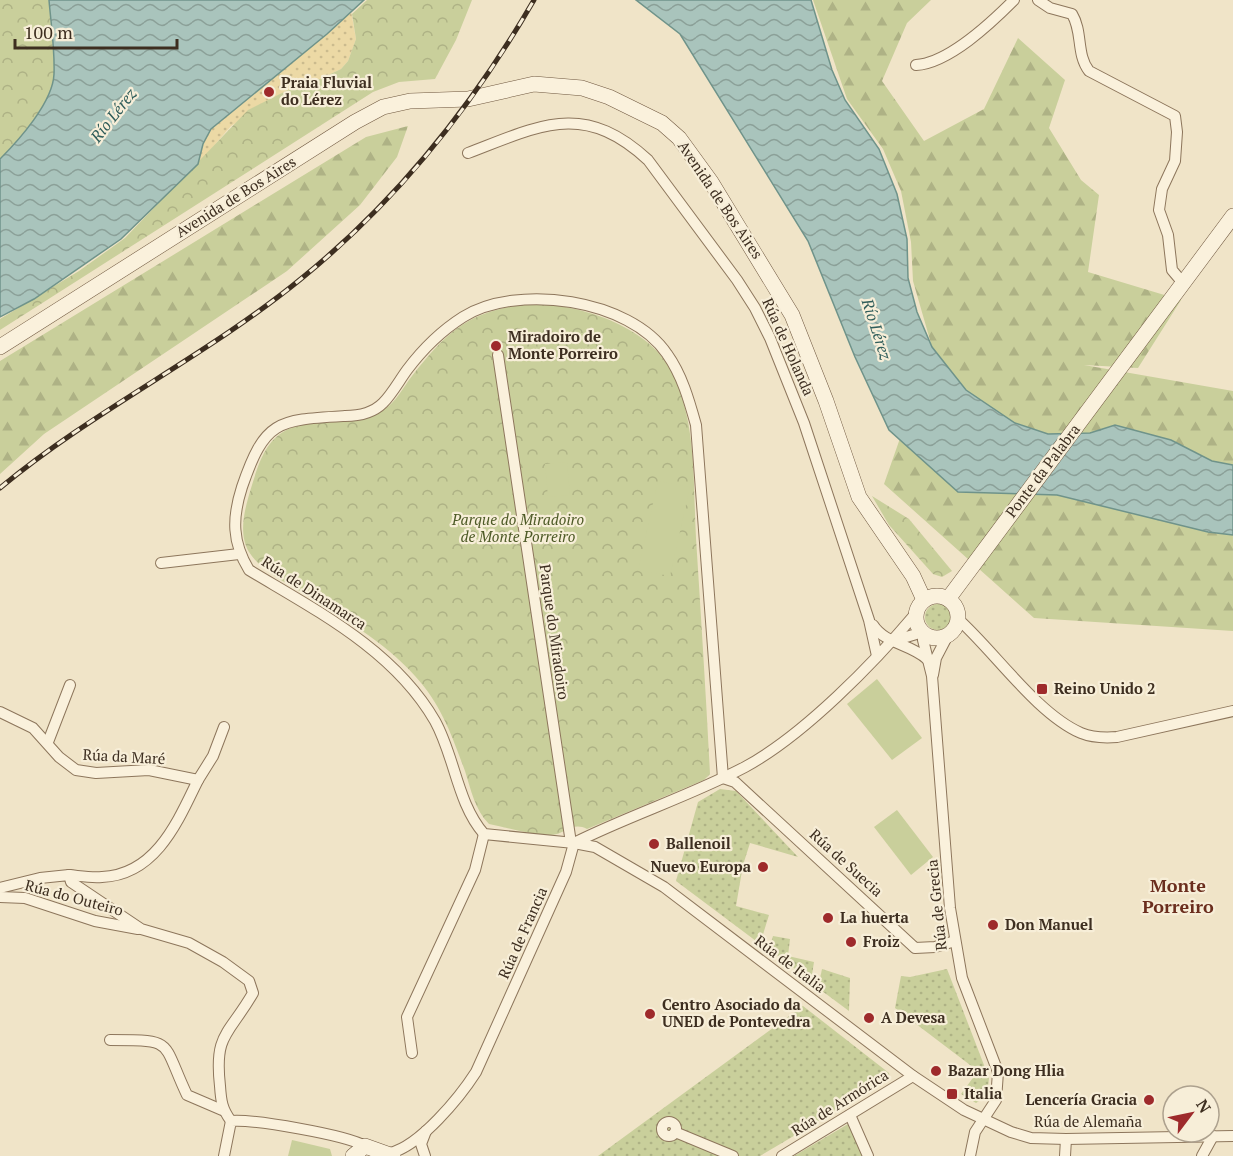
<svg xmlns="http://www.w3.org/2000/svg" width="1233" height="1156" font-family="'PT Serif',serif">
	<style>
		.grass { fill: url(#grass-dots) }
		.forest { fill: url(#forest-firs) }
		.sand { fill: url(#sand-dots) }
		.park { fill: url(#park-crowns) }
		.garden { fill: #c9cf9b }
		.water { fill: url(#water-waves); stroke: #6f938a; stroke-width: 1.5 }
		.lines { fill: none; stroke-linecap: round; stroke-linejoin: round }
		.street-casing { stroke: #8d765c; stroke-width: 12 }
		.secondary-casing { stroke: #6f573f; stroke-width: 16 }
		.street { stroke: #faf1dc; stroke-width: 10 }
		.secondary { stroke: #faf1dc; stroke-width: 15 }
		.rail-casing { stroke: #3d2e20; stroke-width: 5 }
		.rail { stroke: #f7eed8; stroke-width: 3; stroke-dasharray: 9; stroke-linecap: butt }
		.poi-dot { fill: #9e2a2b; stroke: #f7eed8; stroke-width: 2 }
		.labels { text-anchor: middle; stroke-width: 4.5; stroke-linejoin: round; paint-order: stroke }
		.poi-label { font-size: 15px; font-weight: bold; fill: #3d2e20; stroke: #f7eed8; text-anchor: start }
		.street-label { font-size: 15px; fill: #3d2e20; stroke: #f7eed8 }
		.park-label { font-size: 15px; font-style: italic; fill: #4d5a26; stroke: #f7eed8 }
		.water-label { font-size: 16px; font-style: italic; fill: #2f5d5a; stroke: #f7eed8 }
		.quarter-label { font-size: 18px; font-weight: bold; fill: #6b2e1e; stroke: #f7eed8 }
	</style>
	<defs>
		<pattern id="grass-dots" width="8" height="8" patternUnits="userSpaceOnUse" patternTransform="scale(1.5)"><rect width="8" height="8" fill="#c9cf9b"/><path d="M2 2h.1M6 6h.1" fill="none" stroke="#aeb285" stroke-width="1.8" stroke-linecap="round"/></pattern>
		<pattern id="forest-firs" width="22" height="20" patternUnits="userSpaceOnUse" patternTransform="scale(1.5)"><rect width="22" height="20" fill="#c9cf9b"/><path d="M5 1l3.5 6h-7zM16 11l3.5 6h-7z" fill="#aeb285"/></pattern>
		<pattern id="sand-dots" width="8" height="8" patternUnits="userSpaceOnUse" patternTransform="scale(1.5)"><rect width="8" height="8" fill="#ecd9a5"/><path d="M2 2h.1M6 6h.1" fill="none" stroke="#cbbb8e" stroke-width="1.8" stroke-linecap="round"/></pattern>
		<pattern id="park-crowns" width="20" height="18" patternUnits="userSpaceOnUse" patternTransform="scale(1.5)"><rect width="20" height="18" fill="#c9cf9b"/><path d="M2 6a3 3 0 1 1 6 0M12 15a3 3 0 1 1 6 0" fill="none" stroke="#aeb285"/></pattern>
		<pattern id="water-waves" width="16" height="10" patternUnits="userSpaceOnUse" patternTransform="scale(1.5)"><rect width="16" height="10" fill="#a9c4bc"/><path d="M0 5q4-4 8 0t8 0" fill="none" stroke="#8ba098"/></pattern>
	</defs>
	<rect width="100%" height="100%" fill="#f0e4c8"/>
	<g class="grass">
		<circle cx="938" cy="617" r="13"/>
		<path d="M 720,789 L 736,791 L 798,857 L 750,843 L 743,865 L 736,906 L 769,915 L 760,944 L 676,881 L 698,802 Z"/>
		<path d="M 773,936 L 790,939 L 788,956 L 814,962 L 811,981 L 769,949 Z"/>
		<path d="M 822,969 L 850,978 L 849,1011 L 818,988 Z"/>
		<path d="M 947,969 L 989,1078 L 987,1096 L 976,1103 L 961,1094 L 978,1071 L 895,1008 L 901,976 L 910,977 Z"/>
		<path d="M 803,1006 L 889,1073 L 890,1079 L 760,1156 L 598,1156 Z"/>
		<path d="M 848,1124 L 852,1128 L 862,1156 L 794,1156 Z"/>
	</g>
	<g class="forest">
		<path d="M 813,0 L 931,0 L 907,23 L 882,81 L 924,141 L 984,109 L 1018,38 L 1065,80 L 1049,128 L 1081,180 L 1099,195 L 1088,272 L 1181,300 L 1138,368 L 1084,365 L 1233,391 L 1233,631 L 1034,618 L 884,484 L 932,347 L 913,281 L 911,242 L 901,191 L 883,149 L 847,99 Z"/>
		<path d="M 408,126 L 397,157 L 360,205 L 287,271 L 44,434 L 0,474 L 0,361 L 366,137 Z"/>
	</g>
	<path class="sand" d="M 351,11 L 356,39 L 348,61 L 341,69 L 320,79 L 296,86 L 231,126 L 198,164 L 203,144 L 211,129 L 327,34 Z"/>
	<g class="park">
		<path d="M 0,0 L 50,0 C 49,25 55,49 54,74 C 53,102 19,139 0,159 Z"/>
		<path d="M 367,0 L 472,0 L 456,40 L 435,79 L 399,82 L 373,92 L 0,330 L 0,319 L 79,271 L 125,238 L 248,110 L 296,86 L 320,79 L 341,69 L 348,61 L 356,39 L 352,14 Z"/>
		<path d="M 535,303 C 584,306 652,327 674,376 C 697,427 693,484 696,538 C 701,616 706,695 710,774 L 704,780 L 587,829 C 572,821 564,835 551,835 C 531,835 509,828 489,824 C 475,810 471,790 465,771 C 452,736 441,704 415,676 C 384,641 342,618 303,593 C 285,582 260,570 249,552 C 237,532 246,505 252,485 C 258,466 264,444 283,432 C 308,416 350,429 383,410 C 395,404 404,386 412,376 C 451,326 472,310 535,303 Z"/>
		<path d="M 872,496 L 909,519 L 952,571 L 942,577 L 933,574 L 889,525 Z"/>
	</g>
	<g class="garden">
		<path d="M 567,462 L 570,495 L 548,497 L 545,464 Z"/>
		<path d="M 658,481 L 690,487 L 670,576 L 638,570 Z"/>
		<path d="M 877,679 L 922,738 L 892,760 L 847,704 Z"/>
		<path d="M 897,810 L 933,857 L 911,875 L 874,827 Z"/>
		<path d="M 292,1140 L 330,1149 L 332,1156 L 288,1156 Z"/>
	</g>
	<g class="water">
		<path d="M 49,0 L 364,0 L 327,34 L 211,129 L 203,144 L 198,164 L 121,239 L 34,299 L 0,317 L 0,159 C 19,140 53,102 54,74 C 55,50 51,24 49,0 Z"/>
		<path d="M 636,0 L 811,0 L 832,70 L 845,100 L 879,149 L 897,194 L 907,239 L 908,278 L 917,312 L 932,347 L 966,390 L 1015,423 L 1048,434 L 1090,433 L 1115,425 L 1171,440 L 1212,461 L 1233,465 L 1233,535 L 1208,532 L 1057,495 L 958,492 L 889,430 L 855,357 L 808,241 L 680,34 Z"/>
	</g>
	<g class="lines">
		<defs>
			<g id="street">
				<path d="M 1038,0 L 1050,8 L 1072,14 C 1083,32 1076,54 1089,71 L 1175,116 L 1177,132 L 1175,161 L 1162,189 L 1159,210 L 1168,235 L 1172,270 L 1183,283"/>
				<path d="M 916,65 C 949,63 991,23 1014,0"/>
				<path d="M 468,153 C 539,126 583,100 648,160 L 737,280 L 755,308 L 770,338 L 804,423 L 869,620 L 877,656"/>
				<path d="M 498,355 L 571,843"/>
				<path d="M 161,563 L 239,554"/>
				<path d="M 958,619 C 994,651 1037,714 1081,733 C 1093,738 1104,738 1117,737 L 1233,711"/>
				<path d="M 873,625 C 885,644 911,644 927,659"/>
				<path d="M 893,641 L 923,632 L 923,640 L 932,676 L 950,908 L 962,978 L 998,1072 L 996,1100 L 975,1132 L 970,1156"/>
				<path d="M 933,675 L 936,658 L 948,635"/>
				<path d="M 0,712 L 33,728 L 59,757 L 76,770 L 96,773 L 149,770 L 198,780 C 178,821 156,875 102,877 C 91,878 80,876 69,875"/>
				<path d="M 48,742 L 70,685"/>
				<path d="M 723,778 L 696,425 C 689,400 682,375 667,354 C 630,299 517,283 463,317 C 441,331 422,350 407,370 C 399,381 392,394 383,403 C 373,413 358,416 345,416 C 277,420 265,420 242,487 C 232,518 232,542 249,570 C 317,611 394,650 435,721 C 455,757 457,803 484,834 L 574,843 L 595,847 L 614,858 L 664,887 L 913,1076 L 964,1110 L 1011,1132 L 1031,1138 L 1066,1139 L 1233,1136"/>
				<path d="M 723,778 L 735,782 L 915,948 L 935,947 L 955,941"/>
				<path d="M 198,780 L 213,756 L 224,727"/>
				<path d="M 0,888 L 40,878 L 69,875 L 71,882 L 141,929 L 189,943 L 223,962 L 249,981 L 253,993 C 229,1035 214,1033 220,1086 C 221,1101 222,1109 231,1121"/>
				<path d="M 0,897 L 25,898 L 95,921 L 138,929"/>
				<path d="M 110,1040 C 176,1040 161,1040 187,1095 L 222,1110"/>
				<path d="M 412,1053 L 407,1017 L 475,870 L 484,834"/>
				<path d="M 850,1115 L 868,1156"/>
				<circle cx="669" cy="1129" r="7"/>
				<path d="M 675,1132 L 733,1156"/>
				<path d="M 390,1153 C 420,1146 460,1097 476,1072 L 566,872 L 574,843 C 630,815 690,796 745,767 C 804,735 874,663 917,612"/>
				<path d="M 224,1156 L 231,1121 C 254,1119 346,1135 365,1146"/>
				<path d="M 425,1156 L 421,1144 L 426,1131"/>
				<path d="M 782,1156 L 913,1076"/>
				<path d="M 1065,1156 L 1066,1139"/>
				<path d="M 1202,1156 L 1213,1136"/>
			</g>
			<g id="secondary">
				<path d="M 0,347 L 355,122 L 383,107 L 410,101 L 468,99 L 534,84 L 582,88 L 609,97 L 662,123 L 679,138 L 711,182 L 792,315 L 826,401 L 859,497 L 913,576 L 924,600"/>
				<circle cx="937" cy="617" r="21"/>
				<path d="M 948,599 L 1233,216"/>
				<path d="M 353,1156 L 365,1146 L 393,1156"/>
			</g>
		</defs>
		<use href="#street" class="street-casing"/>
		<use href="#secondary" class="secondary-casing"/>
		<use href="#street" class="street"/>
		<use href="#secondary" class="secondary"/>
		<defs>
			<path id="rail" d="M 0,488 C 95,409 207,356 302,278 C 398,200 472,107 534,0"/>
		</defs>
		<use href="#rail" class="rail-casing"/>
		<use href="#rail" class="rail"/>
	</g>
	<g class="poi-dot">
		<circle cx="269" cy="92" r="6"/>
		<circle cx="496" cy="346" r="6"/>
		<rect x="1036" y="683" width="12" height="12" rx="3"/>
		<circle cx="654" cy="844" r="6"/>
		<circle cx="763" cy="867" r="6"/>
		<circle cx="828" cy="918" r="6"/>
		<circle cx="993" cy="925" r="6"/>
		<circle cx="851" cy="942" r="6"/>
		<circle cx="650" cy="1014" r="6"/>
		<circle cx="869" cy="1018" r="6"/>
		<circle cx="936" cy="1071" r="6"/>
		<rect x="946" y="1088" width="12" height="12" rx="3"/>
		<circle cx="1149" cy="1100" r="6"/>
	</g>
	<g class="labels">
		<g class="poi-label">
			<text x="281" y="88">Praia Fluvial<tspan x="281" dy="17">do Lérez</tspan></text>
			<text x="508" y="342">Miradoiro de<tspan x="508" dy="17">Monte Porreiro</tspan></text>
			<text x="1054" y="694">Reino Unido 2</text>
			<text x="666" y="849">Ballenoil</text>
			<text x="751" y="872" text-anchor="end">Nuevo Europa</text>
			<text x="840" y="923">La huerta</text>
			<text x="1005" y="930">Don Manuel</text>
			<text x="863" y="947">Froiz</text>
			<text x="662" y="1010">Centro Asociado da<tspan x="662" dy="17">UNED de Pontevedra</tspan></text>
			<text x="881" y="1023">A Devesa</text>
			<text x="948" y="1076">Bazar Dong Hlia</text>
			<text x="964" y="1099">Italia</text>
			<text x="1137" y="1105" text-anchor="end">Lencería Gracia</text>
		</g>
		<g class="street-label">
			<text transform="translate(236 197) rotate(-32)" y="5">Avenida de Bos Aires</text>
			<text transform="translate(720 200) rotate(56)" y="5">Avenida de Bos Aires</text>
			<text transform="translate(788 347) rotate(66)" y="5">Rúa de Holanda</text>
			<text transform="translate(1043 471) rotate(-53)" y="5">Ponte da Palabra</text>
			<text transform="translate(314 593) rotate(33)" y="5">Rúa de Dinamarca</text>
			<text transform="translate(554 632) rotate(82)" y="5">Parque do Miradoiro</text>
			<text transform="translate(124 757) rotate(3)" y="5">Rúa da Maré</text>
			<text transform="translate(846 863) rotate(42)" y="5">Rúa de Suecia</text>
			<text transform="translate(74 898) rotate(15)" y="5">Rúa do Outeiro</text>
			<text transform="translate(937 905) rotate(-96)" y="5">Rúa de Grecia</text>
			<text transform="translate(523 933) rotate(-66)" y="5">Rúa de Francia</text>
			<text transform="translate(790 964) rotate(37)" y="5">Rúa de Italia</text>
			<text transform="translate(840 1103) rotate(-32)" y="5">Rúa de Armórica</text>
			<text x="1088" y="1127">Rúa de Alemaña</text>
		</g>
		<g class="park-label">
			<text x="518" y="525">Parque do Miradoiro<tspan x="518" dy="17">de Monte Porreiro</tspan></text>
		</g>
		<g class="water-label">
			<text transform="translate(113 115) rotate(-52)" y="6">Río Lérez</text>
			<text transform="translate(877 329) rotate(72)" y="6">Río Lérez</text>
		</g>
		<g class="quarter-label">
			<text x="1178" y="892">Monte<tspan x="1178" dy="21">Porreiro</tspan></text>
		</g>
	</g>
	<g transform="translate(1191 1114) rotate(58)"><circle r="28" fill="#f7eed8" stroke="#ada18e" stroke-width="1.5"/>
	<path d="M0-4.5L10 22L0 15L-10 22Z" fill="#9e2a2b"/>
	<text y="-9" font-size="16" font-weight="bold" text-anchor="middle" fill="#3d2e20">N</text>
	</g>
	<path d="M15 39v9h162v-9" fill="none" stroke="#3d2e20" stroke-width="3"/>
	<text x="24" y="39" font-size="18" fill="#3d2e20" stroke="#f7eed8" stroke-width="4.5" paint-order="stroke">100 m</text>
</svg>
